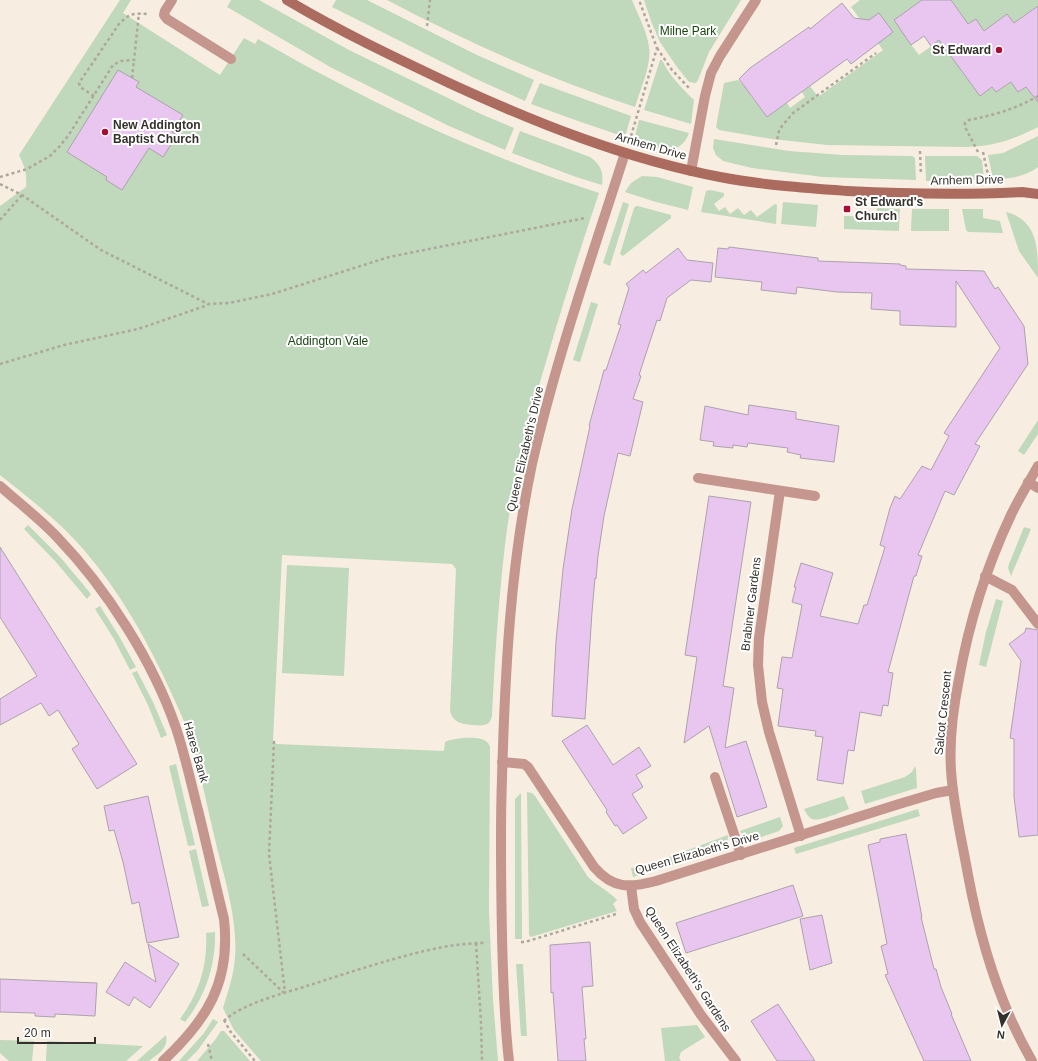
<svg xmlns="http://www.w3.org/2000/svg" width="1038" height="1061" font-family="Helvetica,sans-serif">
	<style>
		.green { fill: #c0d8bb }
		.building { fill: #e9c6ef; stroke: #aca2ae }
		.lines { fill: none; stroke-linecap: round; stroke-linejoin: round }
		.path { stroke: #aea79d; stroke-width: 2.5; stroke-dasharray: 3 3; stroke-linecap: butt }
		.lane { stroke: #c4968e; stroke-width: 10 }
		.street { stroke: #c4968e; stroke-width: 10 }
		.secondary { stroke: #ac6b5f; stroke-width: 10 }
		.poi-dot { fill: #a70e34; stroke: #fff; stroke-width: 1.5 }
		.labels { text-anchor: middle; stroke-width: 4; stroke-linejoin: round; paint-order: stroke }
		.park-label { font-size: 12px; fill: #18450f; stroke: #fff }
		.poi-label { font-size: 12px; font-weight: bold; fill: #34312c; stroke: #fff; text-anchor: start }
		.street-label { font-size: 12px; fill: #34312c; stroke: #fff }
	</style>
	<rect width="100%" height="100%" fill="#f7eee1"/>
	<g class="green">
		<path d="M 120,0 L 131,0 L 123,13 L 220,75 L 244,38 L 255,44 L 258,39 C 282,52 305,66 329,78 C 415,124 506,163 599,193 C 581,246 564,300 548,355 C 531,412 516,470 507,529 C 499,591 495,654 492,716 C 491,719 490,723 487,724 C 483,726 477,725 473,725 C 462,724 453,723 450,711 L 456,569 L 452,564 L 282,555 L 273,740 L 276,744 L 444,751 L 445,742 C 453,738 480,735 487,742 C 489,743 489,745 490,747 L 489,911 L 493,1000 L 498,1061 L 261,1061 L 234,1030 L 223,1008 C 228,991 234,975 235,957 C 238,917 223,874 214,835 C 206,801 199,765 188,732 C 183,717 176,704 170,690 C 147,640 120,592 84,550 C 60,522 29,498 0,475 L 0,206 L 26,187 C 27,175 25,166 19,155 Z"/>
		<path d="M 231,0 L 259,0 L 349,50 L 483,115 L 514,128 L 505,150 L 449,126 L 332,68 L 227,7 Z"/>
		<path d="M 336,0 L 367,0 L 477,55 L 534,80 L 525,101 L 474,78 L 332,7 Z"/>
		<path d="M 387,0 L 632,0 C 638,15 647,31 649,47 C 652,64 640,90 635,107 C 549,79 467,42 387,0 Z"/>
		<path d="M 644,0 L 741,0 L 709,52 L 698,80 L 696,83 L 689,82 L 677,67 L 660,42 L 651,21 Z"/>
		<path d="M 860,0 L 922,0 L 906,11 L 919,29 L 906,38 L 919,55 L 966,21 L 951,0 L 1038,0 L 1038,6 L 1014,23 L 1007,14 L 984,31 L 975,19 L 951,37 L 961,70 L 980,96 L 992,87 L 996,92 L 1009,84 L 1006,80 L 1008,78 L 1018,92 L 1026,87 L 1028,90 L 1038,83 L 1038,127 C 1012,140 996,146 966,147 L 827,145 L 772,139 L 719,130 L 716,127 L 724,83 L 738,80 L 752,93 L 750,95 L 767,117 L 787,103 L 790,108 L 805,97 L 802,92 L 810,86 L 818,97 L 883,50 L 851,7 Z"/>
		<path d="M 660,60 L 662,60 C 669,76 682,88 694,100 L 691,124 L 644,110 Z"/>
		<path d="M 540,83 L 631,116 L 625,137 L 578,121 L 531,104 Z"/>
		<path d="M 639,120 L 640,120 L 689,133 C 679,160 654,147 634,140 Z"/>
		<path d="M 520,131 L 590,157 C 600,164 604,172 602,185 L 576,177 L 512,153 Z"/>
		<path d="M 1038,136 L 1038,167 C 1025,177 1009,179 993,179 L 988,155 L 1003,153 Z"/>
		<path d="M 714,139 L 789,151 L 843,155 L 912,156 L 915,158 L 916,180 L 823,177 L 752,168 L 723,161 L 716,155 L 713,148 Z"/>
		<path d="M 925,156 L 977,156 L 982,160 L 984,180 L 926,181 Z"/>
		<path d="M 642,176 L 657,177 L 693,187 L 688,210 L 656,202 L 625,192 L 631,183 Z"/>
		<path d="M 710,190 L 724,193 L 724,196 L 714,204 L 719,211 L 725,207 L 730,214 L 738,208 L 744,215 L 751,210 L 757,217 L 775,204 L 777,205 L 776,224 L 701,212 L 706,191 Z"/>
		<path d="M 623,202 L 629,204 L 610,266 L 603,263 Z"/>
		<path d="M 783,202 L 818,205 L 816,227 L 781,224 Z"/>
		<path d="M 636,206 L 638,206 L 671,215 L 671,218 L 623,256 L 620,254 L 634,208 Z"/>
		<path d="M 877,208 L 900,209 L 899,231 L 844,229 L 844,216 L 877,217 Z"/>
		<path d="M 912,209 L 949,209 L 949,231 L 911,231 Z"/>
		<path d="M 962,209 L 983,209 L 983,218 L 1000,221 L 1003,233 L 968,232 L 966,230 Z"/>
		<path d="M 1006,212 C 1038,220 1038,249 1038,278 L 1019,251 Z"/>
		<path d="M 591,302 L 598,304 L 580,362 L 573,360 Z"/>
		<path d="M 1038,420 L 1038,434 L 1024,455 L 1018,451 Z"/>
		<path d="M 28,525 L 61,558 L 91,594 L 87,599 L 56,562 L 24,529 Z"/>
		<path d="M 1024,527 L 1031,529 L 1011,576 L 1008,568 L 1009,564 Z"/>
		<path d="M 287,565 L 349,568 L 344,676 L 282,673 Z"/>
		<path d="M 996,599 L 1003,601 L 986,667 L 979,665 L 986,632 Z"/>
		<path d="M 100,606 L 119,636 L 136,667 L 130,670 L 114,639 L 95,609 Z"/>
		<path d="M 137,671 L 153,702 L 167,735 L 161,738 L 148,705 L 132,673 Z"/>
		<path d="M 176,764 L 195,845 L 188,846 L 169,766 Z"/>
		<path d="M 915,766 L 916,769 L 917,788 L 865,804 L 861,791 L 905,777 L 912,772 Z"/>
		<path d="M 527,792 L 532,793 L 535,796 L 588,877 C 597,886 609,891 617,900 L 613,904 L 617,911 L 531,937 L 529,935 Z"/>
		<path d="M 521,793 L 522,939 L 515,939 L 515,799 Z"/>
		<path d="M 844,796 L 849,809 C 841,812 818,822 812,819 C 808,817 806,813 804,809 Z"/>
		<path d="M 918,809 L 920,816 L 796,854 L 794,848 Z"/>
		<path d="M 780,817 L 783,826 L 779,831 L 747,842 L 740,831 Z"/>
		<path d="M 728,835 L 727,848 L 633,877 L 631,868 L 645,866 Z"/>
		<path d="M 196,849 L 209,906 L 202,907 L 189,851 Z"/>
		<path d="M 215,932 C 216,965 205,997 185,1022 L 180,1019 C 199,993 208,965 206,933 Z"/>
		<path d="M 516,964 L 523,964 L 527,1036 L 521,1036 Z"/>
		<path d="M 213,1019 L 218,1022 L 198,1050 L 187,1061 L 179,1061 L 204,1033 Z"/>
		<path d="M 697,1025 L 705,1037 L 681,1052 L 679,1058 L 681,1061 L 665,1061 L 661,1028 Z"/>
		<path d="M 221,1031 L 224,1031 L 250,1061 L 197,1061 L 215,1040 Z"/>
		<path d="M 166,1035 C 169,1048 158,1054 149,1061 L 137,1061 Z"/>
		<path d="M 0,1040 L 34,1041 L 32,1061 L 9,1061 L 0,1053 Z"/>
		<path d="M 47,1041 L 143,1046 L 126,1061 L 46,1061 Z"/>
	</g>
	<g class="building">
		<path d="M 922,0 L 951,0 L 968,24 L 976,19 L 984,31 L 1007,14 L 1014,23 L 1038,6 L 1038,102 L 1026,87 L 1018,92 L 1011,82 L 996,92 L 992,87 L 980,96 L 939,40 L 931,46 L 924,36 L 911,45 L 894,20 Z"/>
		<path d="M 842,3 L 854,18 L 869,20 L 879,13 L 893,32 L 851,64 L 847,59 L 767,117 L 739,79 L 750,68 L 809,27 L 810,29 Z"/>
		<path d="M 118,70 L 139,82 L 136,87 L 183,115 L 172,132 L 177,135 L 163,157 L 149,148 L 122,190 L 106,180 L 107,177 L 67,152 Z"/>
		<path d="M 729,247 L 818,258 L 818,261 L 900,264 L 900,265 L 906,266 L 906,269 L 984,271 L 995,289 L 998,287 L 1024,326 L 1028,364 L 975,444 L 980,446 L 954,495 L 945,491 L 918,555 L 922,556 L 916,576 L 914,576 L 888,672 L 893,673 L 888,706 L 883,705 L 881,716 L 860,712 L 854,751 L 848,750 L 843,784 L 817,780 L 823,737 L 815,736 L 816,731 L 778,726 L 783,689 L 777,688 L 782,657 L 792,658 L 802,605 L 792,602 L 796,587 L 794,587 L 801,563 L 833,573 L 820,616 L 858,624 L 864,605 L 867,605 L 885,547 L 880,545 L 890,508 L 895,496 L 900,499 L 922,466 L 931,470 L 949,436 L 944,433 L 1000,348 L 956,281 L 956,327 L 900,325 L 900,311 L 871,309 L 872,293 L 837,292 L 797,287 L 796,294 L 761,290 L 762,282 L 715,277 L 718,248 L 728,249 Z"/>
		<path d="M 678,248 L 687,260 L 713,263 L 711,282 L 691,280 L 667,298 L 660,321 L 657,320 L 639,375 L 641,376 L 633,399 L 643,402 L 630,456 L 618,453 L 604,516 L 598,556 L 596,579 L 595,578 L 592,612 L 585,719 L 552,716 L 556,641 L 563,569 L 572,509 L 590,426 L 589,426 L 604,370 L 606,370 L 621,325 L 618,324 L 629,288 L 626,284 L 643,270 L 646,273 Z"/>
		<path d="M 749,405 L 796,412 L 796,419 L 839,426 L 834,462 L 800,458 L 801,455 L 787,452 L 788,448 L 748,443 L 747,447 L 733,445 L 733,448 L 713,446 L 714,442 L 700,440 L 705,406 L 748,415 Z"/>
		<path d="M 709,496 L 751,502 L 723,686 L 734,688 L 725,748 L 746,741 L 767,807 L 737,817 L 709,726 L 684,743 L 697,657 L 685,655 Z"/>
		<path d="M 0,547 L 137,764 L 97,789 L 72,749 L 79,744 L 58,710 L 49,716 L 41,703 L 0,725 L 0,699 L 37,676 L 0,617 Z"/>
		<path d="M 1026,628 L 1038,630 L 1038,835 L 1019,837 L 1014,797 L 1014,739 L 1010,738 L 1021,661 L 1009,644 L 1025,632 Z"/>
		<path d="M 587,725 L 613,765 L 639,747 L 651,766 L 636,775 L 643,787 L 632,794 L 647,818 L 623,834 L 617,825 L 615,826 L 606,812 L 607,810 L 562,741 Z"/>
		<path d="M 148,796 L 179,937 L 147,943 L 139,902 L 132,904 L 123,862 L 114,830 L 109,831 L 104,806 Z"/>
		<path d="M 906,834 L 922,917 L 921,917 L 934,969 L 936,969 L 941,987 L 952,1014 L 951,1014 L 971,1061 L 924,1061 L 885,975 L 888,974 L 881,946 L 887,944 L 868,845 L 880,842 L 880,839 Z"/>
		<path d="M 793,885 L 803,916 L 686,953 L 676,923 Z"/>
		<path d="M 822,915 L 832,963 L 810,970 L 800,919 Z"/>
		<path d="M 590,942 L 593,986 L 582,987 L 586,1039 L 584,1039 L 586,1061 L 558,1061 L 553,992 L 551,993 L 550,945 Z"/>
		<path d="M 148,944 L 179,964 L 150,1008 L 134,997 L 129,1006 L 106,992 L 125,962 L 156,982 Z"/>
		<path d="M 0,979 L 97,983 L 95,1016 L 55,1014 L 55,1017 L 35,1016 L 35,1013 L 0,1012 Z"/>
		<path d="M 778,1004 L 815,1061 L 777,1061 L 751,1021 Z"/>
	</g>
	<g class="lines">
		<g class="path">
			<path d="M 427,26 L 430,0"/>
			<path d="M 657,48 L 672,70 L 689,88"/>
			<path d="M 132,78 L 134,60"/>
			<path d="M 94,96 L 80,87 L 79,83 L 119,24 C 129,14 132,13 147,14"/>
			<path d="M 631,136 L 657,48 L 639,0"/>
			<path d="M 776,145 L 779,131 L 782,126 L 793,113 L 876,53"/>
			<path d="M 920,151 L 921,175"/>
			<path d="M 978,152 L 965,127 L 965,123 L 969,120 C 995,115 1015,109 1038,96"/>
			<path d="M 983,152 L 988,175"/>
			<path d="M 0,177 L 27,169 L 50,156 L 59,147 L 68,136 L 113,65 L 121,61 L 134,60 L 139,13"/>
			<path d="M 0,184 L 22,195 L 101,250 L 208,304 L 229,303 L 272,294 L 389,257 L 585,218"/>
			<path d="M 0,220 L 22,195"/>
			<path d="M 0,364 L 64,345 L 138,329 L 208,305"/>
			<path d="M 274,741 L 269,854 L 285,993"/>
			<path d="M 521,942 L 525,942 L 616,914"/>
			<path d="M 476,943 L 481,1022 L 482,1061"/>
			<path d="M 243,954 L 284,993"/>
			<path d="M 224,1020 L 230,1031 L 255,1061"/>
			<path d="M 224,1021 C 242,1003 286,993 310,985 C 344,974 378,963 412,954 C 436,948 460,943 484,943"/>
			<path d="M 208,1044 L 212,1061"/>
		</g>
		<g class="lane">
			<path d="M 172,0 L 165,11 L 164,15 L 167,19 L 231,59"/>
			<path d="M 1028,482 L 1038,488"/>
			<path d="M 985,576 L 1012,590 L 1038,624"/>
			<path d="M 715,777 L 741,855"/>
		</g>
		<g class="street">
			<path d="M 691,171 L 705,96 L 711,73 L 720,56 L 756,0"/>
			<path d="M 698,478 L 815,496"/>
			<path d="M 0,486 C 19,503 39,518 57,537 C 106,588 153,661 176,728 C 185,755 191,783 198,810 C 207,846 215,883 224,919 C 231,982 207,1020 163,1061"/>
			<path d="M 780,491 L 759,638 L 758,665 L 762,702 L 769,732 L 801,836"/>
			<path d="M 502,762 L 524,764 L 528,767 L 594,867 C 613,889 629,888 656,881 L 899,804 L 936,793 L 953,790"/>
			<path d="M 631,886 L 634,909 L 640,922 L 701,1015 L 736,1061"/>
			<path d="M 509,1061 C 504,1020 503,978 502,936 C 501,883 500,831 502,778 C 505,673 510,568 532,464 C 556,359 592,256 625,153"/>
			<path d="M 1032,1061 C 999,1004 980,939 968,875 C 962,841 953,804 951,770 C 949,739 953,709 959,679 C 969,622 986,568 1011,515 C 1019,498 1029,482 1038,466"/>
		</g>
		<path class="secondary" d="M 287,0 C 339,31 394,57 449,83 C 536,123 626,159 720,177 C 762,185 805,188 847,191 C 906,194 964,195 1022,192 L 1038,194"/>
	</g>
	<g class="poi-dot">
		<circle cx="999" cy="50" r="4"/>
		<circle cx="105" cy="132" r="4"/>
		<rect x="843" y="205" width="8" height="8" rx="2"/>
	</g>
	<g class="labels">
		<g class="park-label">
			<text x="688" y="35">Milne Park</text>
			<text x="328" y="345">Addington Vale</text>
		</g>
		<g class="poi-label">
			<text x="991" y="54" text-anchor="end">St Edward</text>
			<text x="113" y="129">New Addington<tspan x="113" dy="14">Baptist Church</tspan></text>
			<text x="855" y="206">St Edward's<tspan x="855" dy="14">Church</tspan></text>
		</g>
		<g class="street-label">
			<text transform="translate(651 146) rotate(16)" y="4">Arnhem Drive</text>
			<text transform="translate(967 180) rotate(-1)" y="4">Arnhem Drive</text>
			<text transform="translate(525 449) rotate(-77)" y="4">Queen Elizabeth's Drive</text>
			<text transform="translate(751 604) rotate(-83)" y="4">Brabiner Gardens</text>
			<text transform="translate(943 713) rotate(-84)" y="4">Salcot Crescent</text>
			<text transform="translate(196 752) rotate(74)" y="4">Hares Bank</text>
			<text transform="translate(697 853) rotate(-16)" y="4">Queen Elizabeth's Drive</text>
			<text transform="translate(688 969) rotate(57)" y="4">Queen Elizabeth's Gardens</text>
		</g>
	</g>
	<g transform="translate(1002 1025) rotate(187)" stroke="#ffffff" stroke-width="3" paint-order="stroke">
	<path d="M0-3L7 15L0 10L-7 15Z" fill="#34312c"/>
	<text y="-6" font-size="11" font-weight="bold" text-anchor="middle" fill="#34312c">N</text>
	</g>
	<path d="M18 1037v6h77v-6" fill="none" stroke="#34312c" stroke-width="2"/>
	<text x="24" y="1037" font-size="12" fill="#34312c" stroke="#ffffff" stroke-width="3" paint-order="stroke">20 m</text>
</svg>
